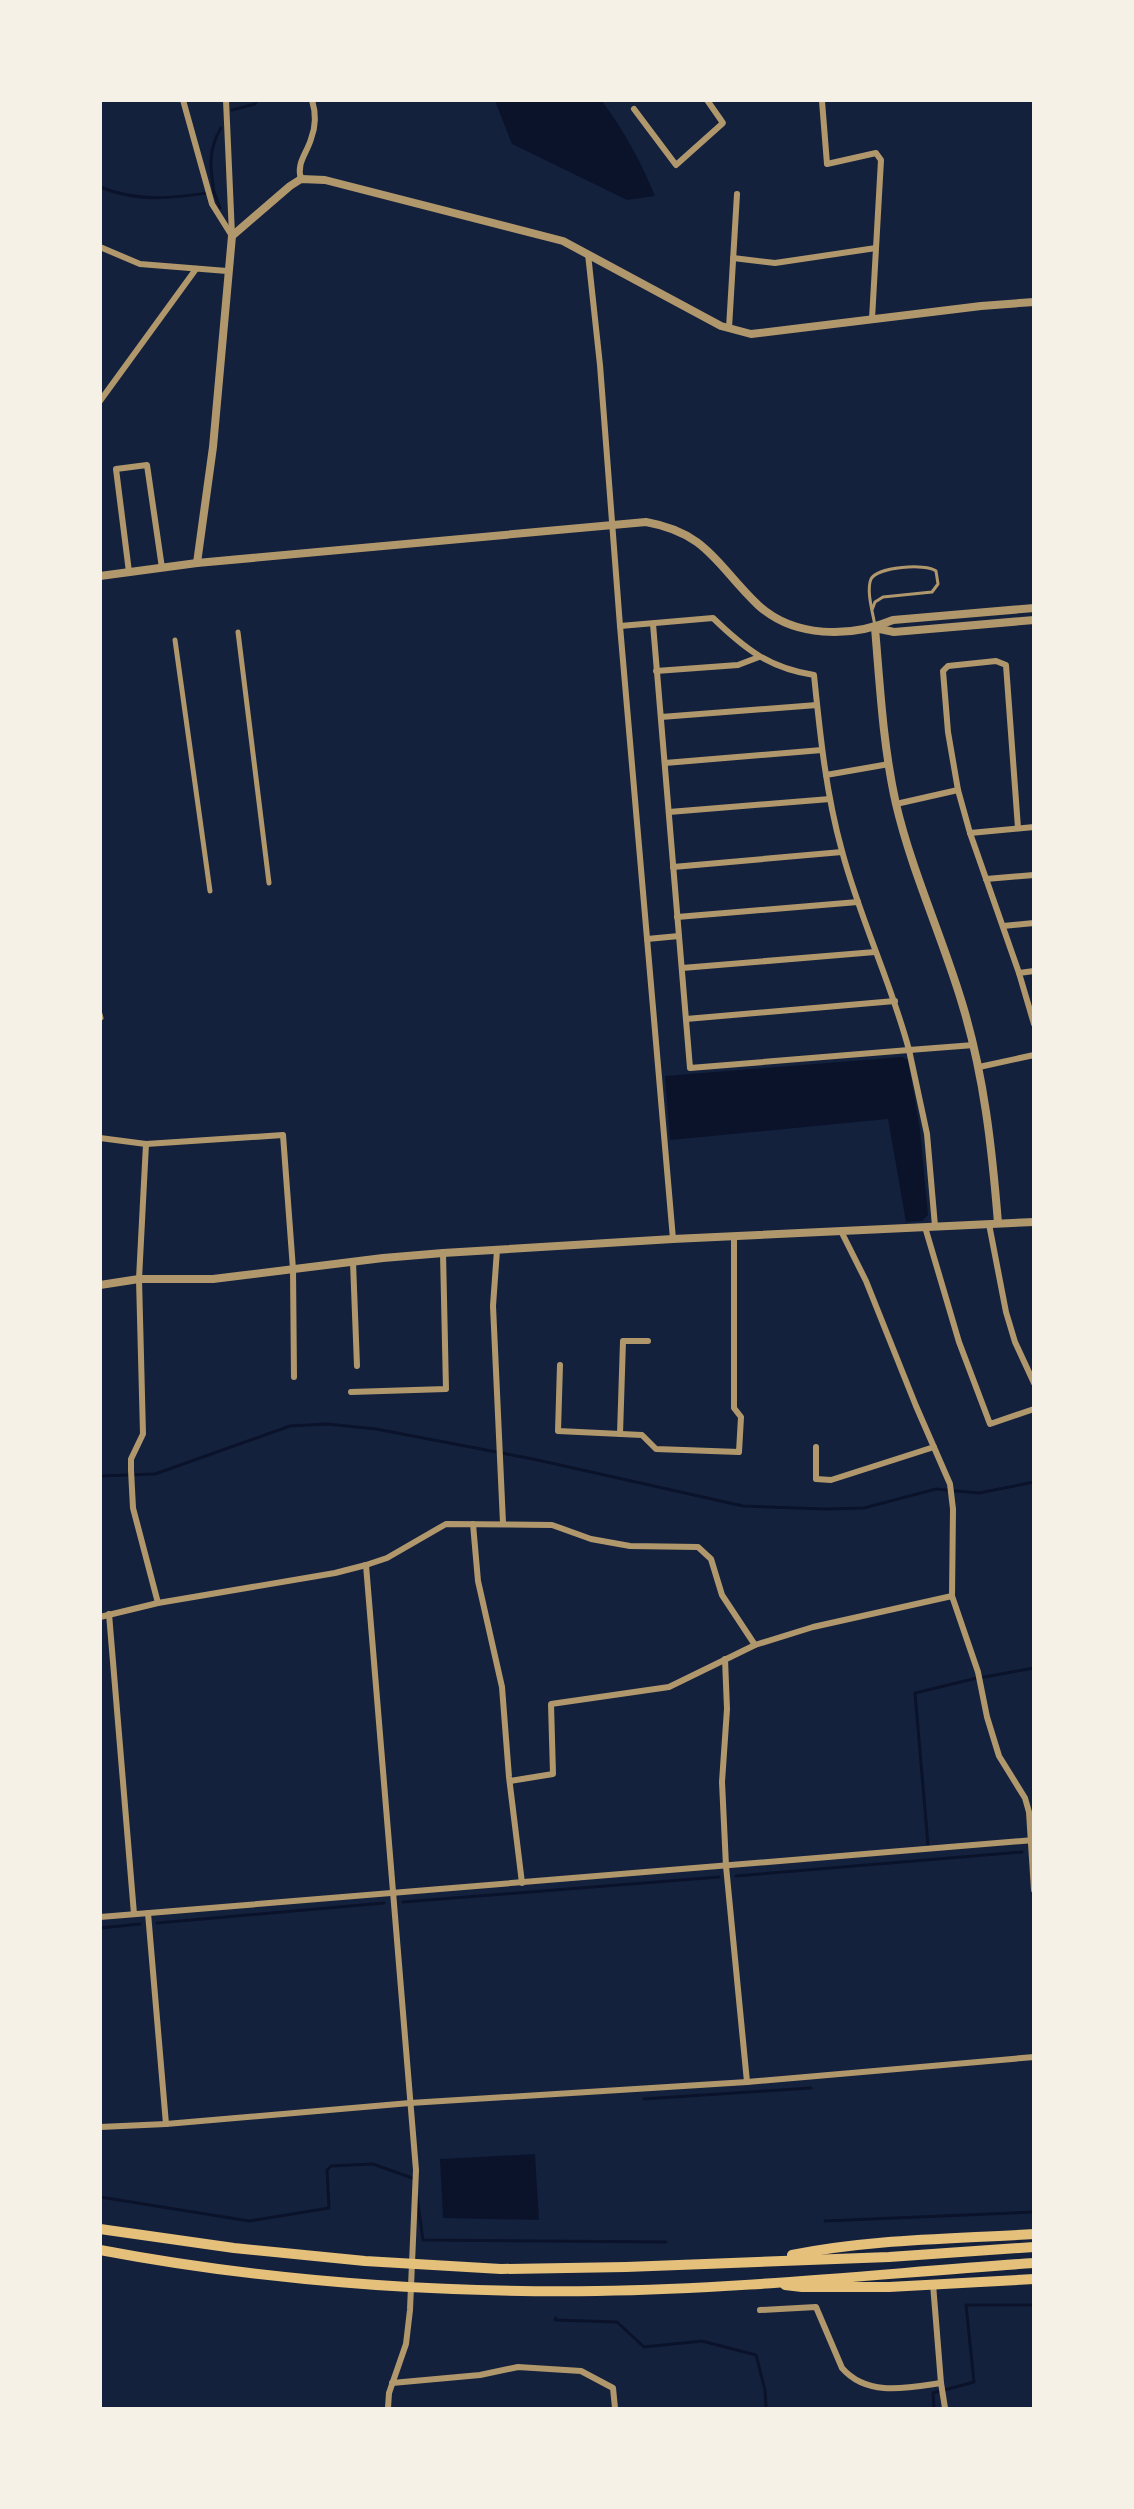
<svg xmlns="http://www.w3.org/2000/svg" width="1134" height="2509" font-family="Roboto,sans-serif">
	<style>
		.water { fill: #0b132b }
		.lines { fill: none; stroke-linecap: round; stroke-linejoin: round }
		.stream { stroke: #0b132b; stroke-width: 3 }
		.service { stroke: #b1986c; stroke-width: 3 }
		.pedestrian { stroke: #b1986c; stroke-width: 5 }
		.minor { stroke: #b1986c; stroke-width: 6 }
		.tertiary { stroke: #b1986c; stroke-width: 8 }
		.trunk { stroke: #e5c07b; stroke-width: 10 }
	</style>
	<rect width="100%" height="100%" fill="#14213d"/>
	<g class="water">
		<path d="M 495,101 L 602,101 C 625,132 640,160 655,196 L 627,200 L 512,144 Z"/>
		<path d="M 902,1057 L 908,1060 L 920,1129 L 928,1215 L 922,1221 L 906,1222 L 888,1119 L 670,1140 L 665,1076 Z"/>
		<path d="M 535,2154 L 539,2220 L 443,2218 L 440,2159 Z"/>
	</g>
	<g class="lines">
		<g class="stream">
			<path d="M 232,110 L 255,104 L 257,100"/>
			<path d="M 100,187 C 140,203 173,198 214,192 C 210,168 208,149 221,128"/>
			<path d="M 214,192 L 220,208"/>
			<path d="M 100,1476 L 155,1474 L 290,1426 L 327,1424 L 376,1429 L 533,1459 L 743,1506 L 825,1509 L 864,1508 L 936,1489 L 979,1493 L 1034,1482"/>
			<path d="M 928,1845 L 915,1693 L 973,1679 L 1034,1668"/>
			<path d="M 736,1876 L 1022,1852"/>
			<path d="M 403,1902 L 719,1877"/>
			<path d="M 157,1923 L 384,1903"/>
			<path d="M 100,1928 L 140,1924"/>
			<path d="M 644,2099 L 811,2088"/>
			<path d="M 100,2197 L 249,2221 L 329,2208 L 327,2170 L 331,2166 L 373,2164 L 415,2179"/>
			<path d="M 417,2197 L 423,2240 L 666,2242"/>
			<path d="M 825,2221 L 1034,2212"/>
			<path d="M 556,2318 L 555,2320 L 617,2322 L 644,2347 L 702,2341 L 756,2355 L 765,2390 L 766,2408"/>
			<path d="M 934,2408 L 933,2393 L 974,2382 L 966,2305 L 1034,2305"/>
		</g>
		<path class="service" d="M 872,610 L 875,602 L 883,597 L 932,592 L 938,584 L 936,571 C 926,563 877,567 871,579 C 866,591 873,613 875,626"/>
		<g class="pedestrian">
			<path d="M 238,632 L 269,883"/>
			<path d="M 175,640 L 210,891"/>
			<path d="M 100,1014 L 101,1018"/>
		</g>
		<g class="minor">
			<path d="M 183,100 L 212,204 L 232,236"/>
			<path d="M 226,100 L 232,235"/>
			<path d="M 822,101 L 827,164 L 876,153 L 881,160 L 872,319"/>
			<path d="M 634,109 L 676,165 L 723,123 L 707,100"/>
			<path d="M 301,179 C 296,163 307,153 311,139 C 316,126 316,113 312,100"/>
			<path d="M 100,247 L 140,264 L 227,271"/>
			<path d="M 588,254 L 600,365 L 620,626 L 673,1239"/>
			<path d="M 733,258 L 775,263 L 876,248"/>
			<path d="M 729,328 L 737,194"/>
			<path d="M 100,401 L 196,269"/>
			<path d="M 129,572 L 116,469 L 147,465 L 162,568"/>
			<path d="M 653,624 L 690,1068 L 909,1050 L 927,1134 L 935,1226"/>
			<path d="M 620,626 L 713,618 C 745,649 769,668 814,675 C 820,734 826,794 842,851 C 860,919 891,982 909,1050 L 974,1045"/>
			<path d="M 656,671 L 738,665 L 759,657"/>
			<path d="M 661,717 L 817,705"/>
			<path d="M 665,763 L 822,750"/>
			<path d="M 826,775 L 889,764"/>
			<path d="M 958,790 L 948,732 L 943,671 L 948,666 L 996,661 L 1006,665 L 1018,828"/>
			<path d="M 896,804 L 958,790 L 970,833 L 1019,973"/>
			<path d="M 669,812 L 830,799"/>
			<path d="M 970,833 L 1034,827"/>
			<path d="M 673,867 L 842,852"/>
			<path d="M 986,879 L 1034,875"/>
			<path d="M 677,917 L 858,902"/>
			<path d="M 1003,926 L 1034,923"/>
			<path d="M 647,939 L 679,936"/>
			<path d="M 682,968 L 875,952"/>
			<path d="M 1034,971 L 1019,973 L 1034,1024"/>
			<path d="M 686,1019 L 895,1001"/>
			<path d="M 979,1067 L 1034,1055"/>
			<path d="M 100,1138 L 146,1144 L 283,1135 L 293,1269 L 294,1377"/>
			<path d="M 146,1144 L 139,1279 L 143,1434 L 131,1459 L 131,1470 L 133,1508 L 158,1603"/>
			<path d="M 989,1224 L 1006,1312 L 1015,1342 L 1034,1383"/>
			<path d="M 925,1227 L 959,1342 L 990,1424 L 1034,1409"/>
			<path d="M 841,1231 L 866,1281 L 916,1406 L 950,1484 L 953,1509 L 952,1596 L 978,1672 L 987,1717 L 999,1756 L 1025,1798 L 1029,1812 L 1034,1890"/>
			<path d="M 497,1250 L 493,1306 L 503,1523"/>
			<path d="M 353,1262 L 357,1366"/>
			<path d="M 560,1365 L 558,1431 L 642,1435 L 656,1449 L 739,1452 L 741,1417 L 734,1408 L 734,1236"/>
			<path d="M 351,1392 L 446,1389 L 443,1253"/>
			<path d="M 620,1434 L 623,1341 L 648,1341"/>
			<path d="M 816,1447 L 816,1479 L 831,1480 L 934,1447"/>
			<path d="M 473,1524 L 478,1581 L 502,1687 L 509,1777 L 522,1883"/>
			<path d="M 366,1565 L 416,2170 L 410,2310 L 406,2344 L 389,2393 L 388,2408"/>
			<path d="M 109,1614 L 134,1914"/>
			<path d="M 100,1617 L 158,1603 L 335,1573 L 366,1565 L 387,1558 L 446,1524 L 552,1525 L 591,1539 L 630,1546 L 698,1547 L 711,1559 L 722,1595 L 755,1645 L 813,1627 L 952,1596"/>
			<path d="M 725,1659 L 727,1709 L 722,1782 L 726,1866 L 747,2082"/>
			<path d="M 510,1781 L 553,1774 L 551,1704 L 669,1687 L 755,1645"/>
			<path d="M 148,1913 L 166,2124"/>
			<path d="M 100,1917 L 1034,1840"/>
			<path d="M 100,2127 L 166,2124 L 410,2103 L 747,2082 L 1034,2057"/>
			<path d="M 933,2284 L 941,2383"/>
			<path d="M 760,2310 L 816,2307 L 842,2368 C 867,2397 907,2388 941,2383 L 945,2408"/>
			<path d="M 392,2383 L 480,2375 L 518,2367 L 581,2371 L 613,2388 L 615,2408"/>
		</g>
		<g class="tertiary">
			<path d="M 197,563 L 213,447 L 232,236 L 290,186 L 301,179 L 325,180 L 563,241 L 721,326 L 751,334 L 981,306 L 1034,302"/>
			<path d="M 100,576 L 197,563 L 646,522 C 708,533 717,566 758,605 C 794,638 850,638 893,620 L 1034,608"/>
			<path d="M 875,628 C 880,686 883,746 896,804 C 912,872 942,936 962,1003 C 984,1075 992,1148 998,1223"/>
			<path d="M 875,628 L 894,632 L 1034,620"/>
			<path d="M 100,1285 L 139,1279 L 213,1279 L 383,1258 L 443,1253 L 673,1239 L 1034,1222"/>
		</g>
		<g class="trunk">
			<path d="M 100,2229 L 234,2248 L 365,2261 L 501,2269 L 626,2267 L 889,2257 L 1034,2247"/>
			<path d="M 100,2250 C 264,2281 430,2293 597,2291 C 742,2289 888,2273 1034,2263"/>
			<path d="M 792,2255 C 871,2239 953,2239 1034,2234"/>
			<path d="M 785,2285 L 802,2287 L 889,2287 L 1034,2279"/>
		</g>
	</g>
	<rect width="1134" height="2509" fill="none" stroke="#f6f1e7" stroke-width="204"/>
</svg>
